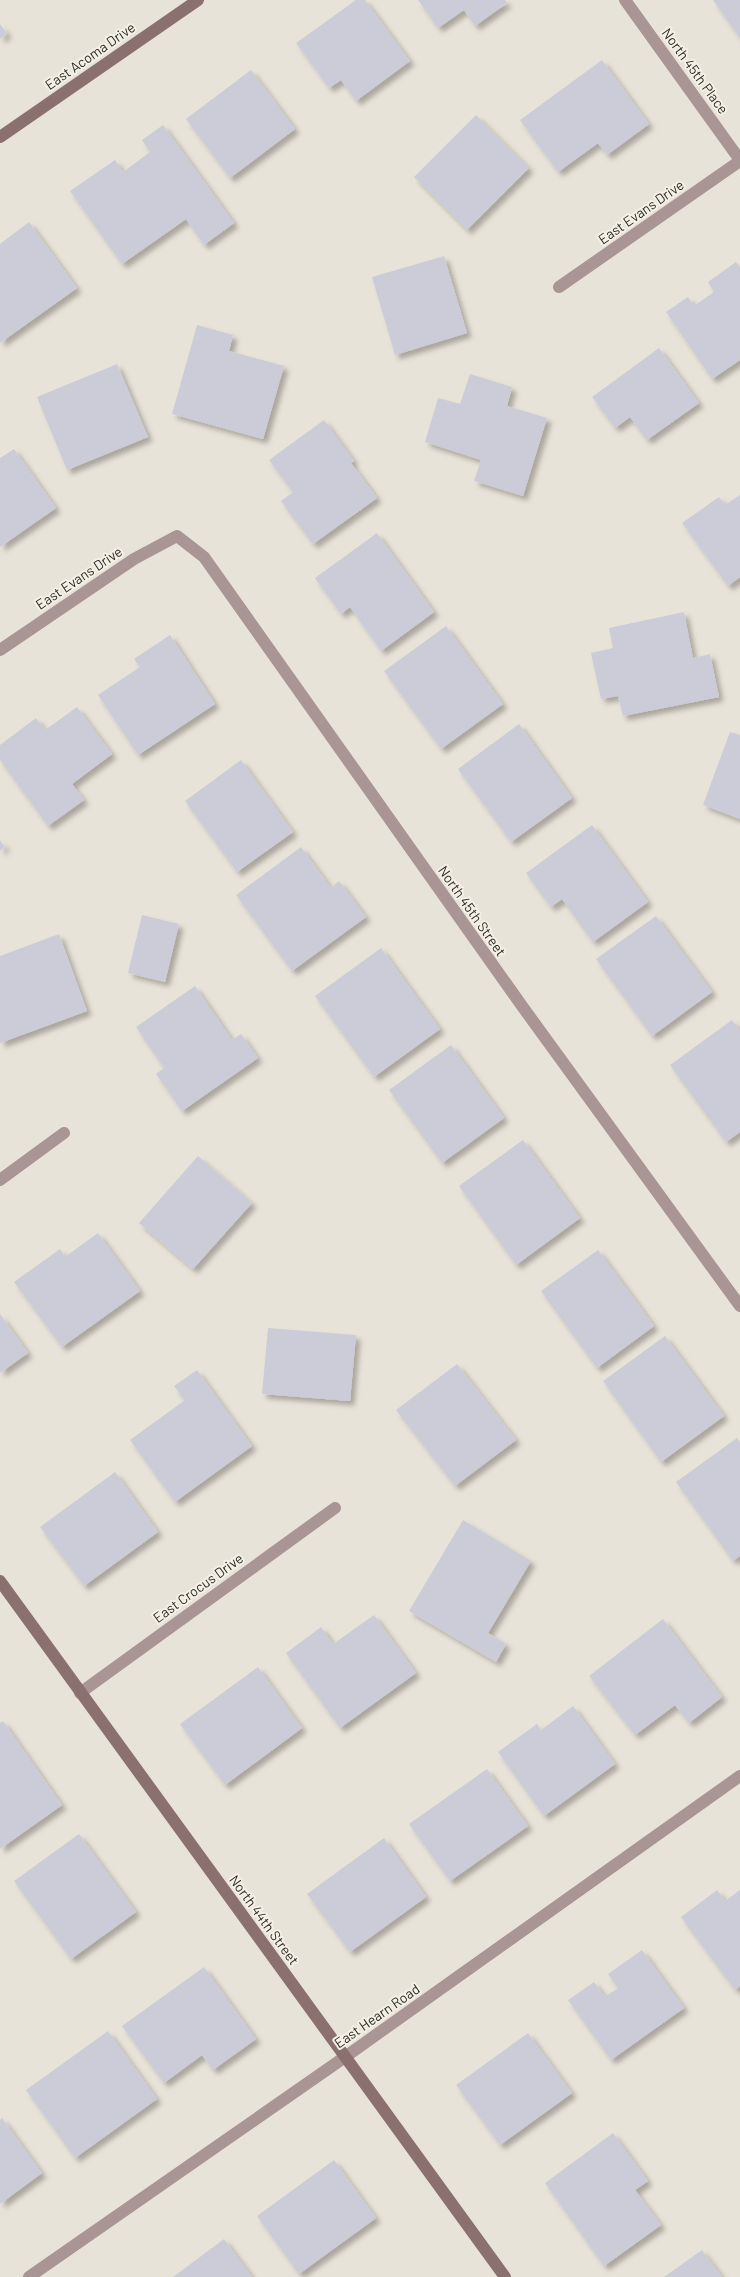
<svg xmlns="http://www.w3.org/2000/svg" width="740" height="2277" font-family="Barlow,sans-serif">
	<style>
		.building { fill: #cbccd7; filter: url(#shadow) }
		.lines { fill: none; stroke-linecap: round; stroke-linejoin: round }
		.street { stroke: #a89594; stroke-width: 12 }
		.secondary { stroke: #8a706e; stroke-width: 12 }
		.labels { text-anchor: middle; stroke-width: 4; stroke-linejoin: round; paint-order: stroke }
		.street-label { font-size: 14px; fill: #2f2d29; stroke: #f5f0e5 }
	</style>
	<defs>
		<filter id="shadow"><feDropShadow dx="4.5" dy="4.5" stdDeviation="2.5" flood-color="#0004"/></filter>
	</defs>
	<rect width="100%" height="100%" fill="#e8e3d8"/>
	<g class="building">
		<path d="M 356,0 L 365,0 L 410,61 L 356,101 L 341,80 L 329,88 L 296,43 Z"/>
		<path d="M 418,0 L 505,0 L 507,3 L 475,26 L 464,10 L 438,28 Z"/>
		<path d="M 713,0 L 740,0 L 740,38 Z"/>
		<path d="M 0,24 L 7,34 L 0,39 Z"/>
		<path d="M 602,60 L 649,124 L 607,155 L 598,143 L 558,172 L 520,120 Z"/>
		<path d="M 251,70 L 295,129 L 230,178 L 186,119 Z"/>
		<path d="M 476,115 L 529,168 L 467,230 L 414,177 Z"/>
		<path d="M 163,125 L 234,223 L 204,245 L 186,219 L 122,264 L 70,191 L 115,160 L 123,172 L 150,152 L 142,140 Z"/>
		<path d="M 29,222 L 77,288 L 0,343 L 0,244 Z"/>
		<path d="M 444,256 L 467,333 L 395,355 L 372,277 Z"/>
		<path d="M 736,262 L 740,267 L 740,360 L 712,379 L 666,312 L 688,297 L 694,306 L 714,292 L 708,282 Z"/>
		<path d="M 197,325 L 233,335 L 229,351 L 284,366 L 263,439 L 172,414 Z"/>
		<path d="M 659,348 L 699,403 L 647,440 L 630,417 L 615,428 L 592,397 Z"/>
		<path d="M 117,364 L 148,437 L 67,470 L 37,397 Z"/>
		<path d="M 470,374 L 512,387 L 507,406 L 547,418 L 523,496 L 474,481 L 481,460 L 425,442 L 438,398 L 460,404 Z"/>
		<path d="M 324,420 L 354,461 L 351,463 L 377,498 L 313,544 L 281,501 L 293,492 L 269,460 Z"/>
		<path d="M 14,449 L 56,508 L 0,547 L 0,458 Z"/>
		<path d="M 740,495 L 740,577 L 728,586 L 682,523 L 719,497 L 725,505 Z"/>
		<path d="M 377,533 L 434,612 L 381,651 L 350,607 L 341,614 L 315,578 Z"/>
		<path d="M 684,612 L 693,658 L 710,654 L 719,697 L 623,716 L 618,696 L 601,699 L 591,653 L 613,648 L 609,628 Z"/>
		<path d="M 446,626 L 503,704 L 441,749 L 384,671 Z"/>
		<path d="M 170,635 L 215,704 L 138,755 L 98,695 L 140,667 L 134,659 Z"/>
		<path d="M 77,707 L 112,754 L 72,784 L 84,800 L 48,826 L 0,760 L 0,745 L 36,718 L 45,730 Z"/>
		<path d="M 519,724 L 572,798 L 511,842 L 458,769 Z"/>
		<path d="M 730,732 L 740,735 L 740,819 L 703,805 Z"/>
		<path d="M 241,760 L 293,832 L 237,872 L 185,801 Z"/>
		<path d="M 592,825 L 648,902 L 593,942 L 562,899 L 551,907 L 526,873 Z"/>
		<path d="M 0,840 L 5,847 L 0,851 Z"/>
		<path d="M 301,847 L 331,888 L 339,881 L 366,917 L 292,971 L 236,895 Z"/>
		<path d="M 142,915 L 179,924 L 165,982 L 128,973 Z"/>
		<path d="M 656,916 L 712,992 L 652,1036 L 596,959 Z"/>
		<path d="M 59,934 L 87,1011 L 0,1043 L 0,956 Z"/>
		<path d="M 381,948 L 440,1029 L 374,1077 L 315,996 Z"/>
		<path d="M 195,986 L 232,1040 L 241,1034 L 258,1058 L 182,1111 L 156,1074 L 164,1068 L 136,1027 Z"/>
		<path d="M 732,1020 L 740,1031 L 740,1132 L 726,1142 L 670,1065 Z"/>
		<path d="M 451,1045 L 504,1118 L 442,1163 L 389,1090 Z"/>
		<path d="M 523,1140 L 580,1218 L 516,1265 L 459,1186 Z"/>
		<path d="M 198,1156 L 252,1203 L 193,1269 L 139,1223 Z"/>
		<path d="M 98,1233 L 140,1291 L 62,1347 L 14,1282 L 60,1249 L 65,1257 Z"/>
		<path d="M 598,1250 L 654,1326 L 597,1368 L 541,1291 Z"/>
		<path d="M 0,1314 L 28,1353 L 0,1373 Z"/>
		<path d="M 268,1328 L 356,1335 L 350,1401 L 262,1394 Z"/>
		<path d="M 665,1336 L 724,1416 L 661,1462 L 603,1381 Z"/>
		<path d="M 457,1364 L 516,1440 L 455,1486 L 396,1410 Z"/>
		<path d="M 197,1370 L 252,1446 L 175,1502 L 130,1440 L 185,1400 L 174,1386 Z"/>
		<path d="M 737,1438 L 740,1443 L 740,1556 L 733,1561 L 676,1482 Z"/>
		<path d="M 115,1472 L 158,1532 L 84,1586 L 40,1527 Z"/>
		<path d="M 463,1520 L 531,1561 L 488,1633 L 506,1644 L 496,1662 L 409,1611 Z"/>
		<path d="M 374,1615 L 416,1673 L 340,1728 L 286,1653 L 321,1627 L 333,1644 Z"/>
		<path d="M 663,1619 L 722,1697 L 689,1723 L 675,1705 L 635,1735 L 589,1676 Z"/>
		<path d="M 258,1667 L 302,1728 L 225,1785 L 180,1724 Z"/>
		<path d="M 573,1706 L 615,1764 L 544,1816 L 498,1752 L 537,1724 L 541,1730 Z"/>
		<path d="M 3,1721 L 62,1805 L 0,1849 L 0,1723 Z"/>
		<path d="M 487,1769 L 528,1826 L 450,1881 L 409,1824 Z"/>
		<path d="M 79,1834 L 136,1912 L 71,1959 L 14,1881 Z"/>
		<path d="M 384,1838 L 426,1897 L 350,1952 L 307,1894 Z"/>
		<path d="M 717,1890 L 725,1901 L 740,1890 L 740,1986 L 735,1990 L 681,1917 Z"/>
		<path d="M 642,1950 L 684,2008 L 611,2060 L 568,2000 L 594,1982 L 605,1997 L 618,1988 L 608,1974 Z"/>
		<path d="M 204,1967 L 256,2039 L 213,2070 L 202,2055 L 164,2083 L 122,2026 Z"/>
		<path d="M 108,2031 L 157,2099 L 75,2158 L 26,2090 Z"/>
		<path d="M 528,2033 L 572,2093 L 500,2145 L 456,2085 Z"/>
		<path d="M 2,2118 L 42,2173 L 0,2204 L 0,2120 Z"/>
		<path d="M 613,2133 L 648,2181 L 635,2190 L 661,2225 L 604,2266 L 545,2183 Z"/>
		<path d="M 334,2160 L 376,2218 L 299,2274 L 257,2216 Z"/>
		<path d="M 224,2239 L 252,2277 L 173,2277 Z"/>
		<path d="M 702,2250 L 722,2277 L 664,2277 Z"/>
	</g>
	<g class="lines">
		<g class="street">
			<path d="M 625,0 L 740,160"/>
			<path d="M 559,287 L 740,161"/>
			<path d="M 0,650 L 134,559 L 177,536 L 204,557 L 522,1006 L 740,1306"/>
			<path d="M 0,1180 L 64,1133"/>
			<path d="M 80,1693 L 335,1508"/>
			<path d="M 29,2277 L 345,2057 L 740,1776"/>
		</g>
		<g class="secondary">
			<path d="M 0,137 L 198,0"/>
			<path d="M 0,1581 L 505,2277"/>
		</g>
	</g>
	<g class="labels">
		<g class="street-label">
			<text transform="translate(90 56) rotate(-35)" y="5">East Acoma Drive</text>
			<text transform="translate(695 71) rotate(54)" y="5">North 45th Place</text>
			<text transform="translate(641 212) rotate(-35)" y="5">East Evans Drive</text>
			<text transform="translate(79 578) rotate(-34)" y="5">East Evans Drive</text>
			<text transform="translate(472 911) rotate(55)" y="5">North 45th Street</text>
			<text transform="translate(198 1588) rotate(-36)" y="5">East Crocus Drive</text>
			<text transform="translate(264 1920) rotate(54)" y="5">North 44th Street</text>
			<text transform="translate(377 2016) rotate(-35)" y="5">East Hearn Road</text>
		</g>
	</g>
</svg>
